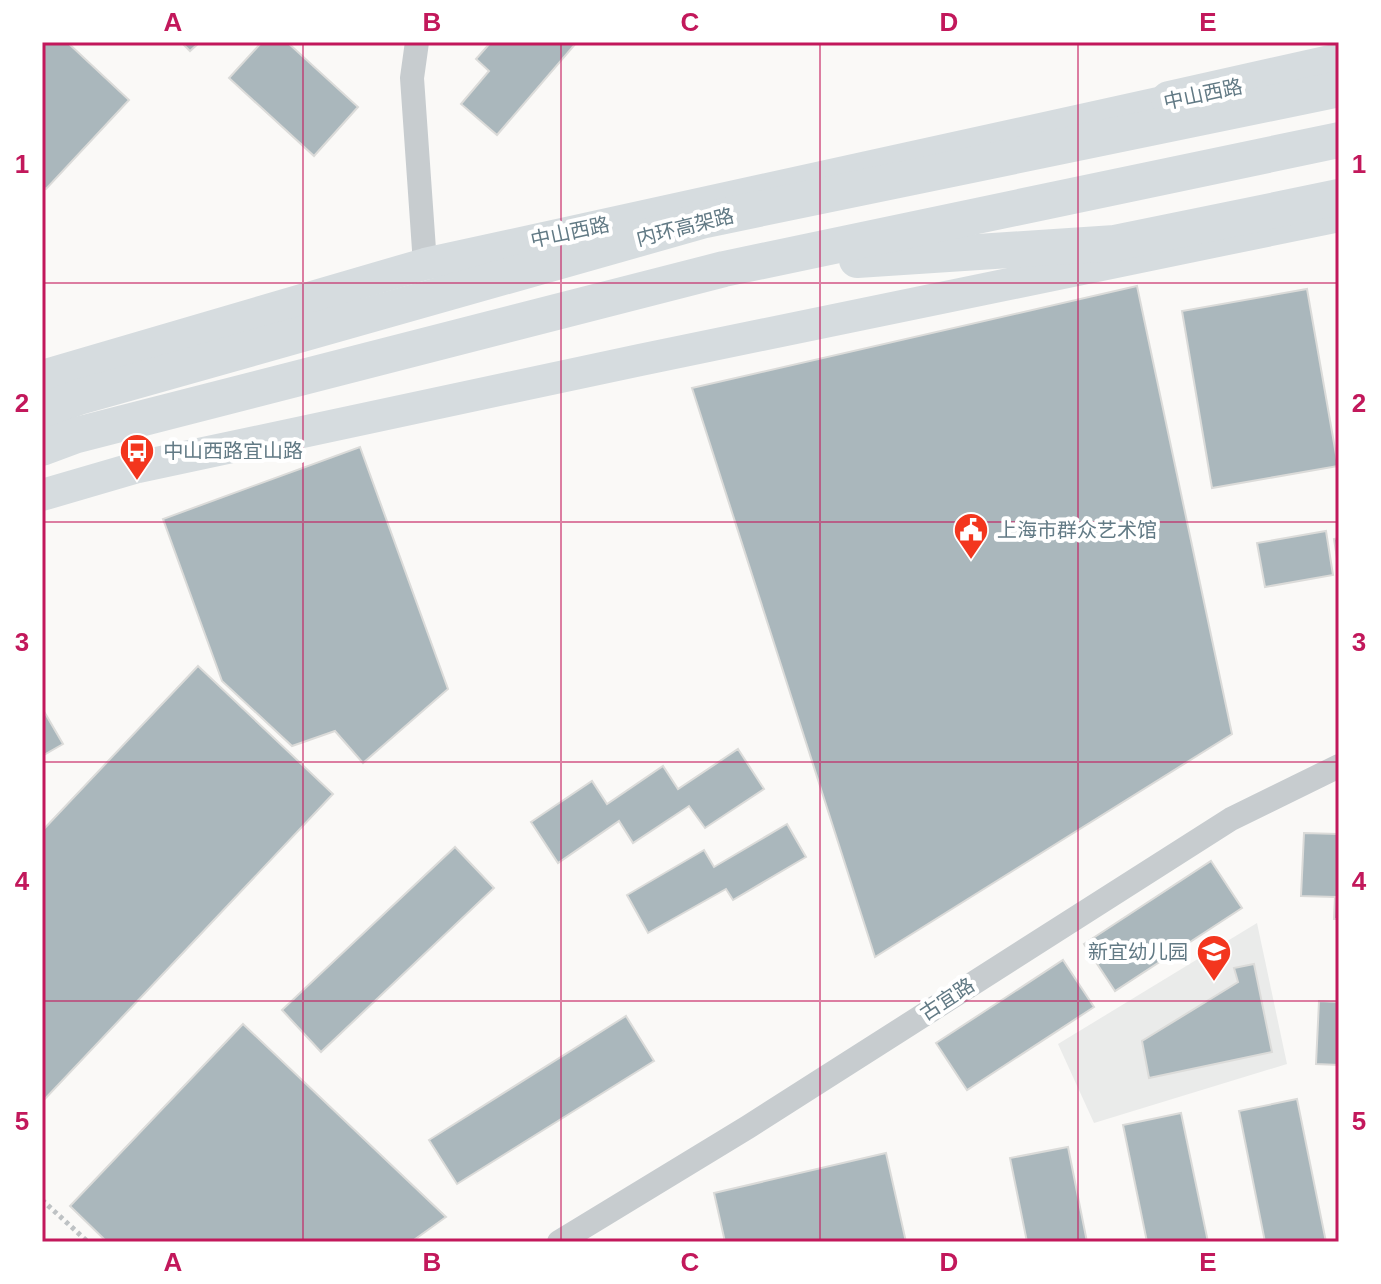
<svg xmlns="http://www.w3.org/2000/svg" width="1381" height="1284" font-family="Arial,'Noto Sans SC',sans-serif">
	<style>
		.built { fill: #eaebea }
		.building { fill: #aab7bc; stroke: #dbdbd9; stroke-width: 2 }
		.lines { fill: none; stroke-linecap: round; stroke-linejoin: round }
		.path { stroke: #bec2c4; stroke-width: 5; stroke-dasharray: 4 4; stroke-linecap: butt }
		.minor { stroke: #c7cccf; stroke-width: 24 }
		.major { stroke: #d6dcdf; stroke-width: 32 }
		.highway { stroke: #d6dcdf; stroke-width: 36 }
		.grid { fill: none; stroke: #c2185b; stroke-width: 2; stroke-opacity: 0.55 }
		.labels { text-anchor: middle; stroke-width: 8; stroke-linejoin: round; paint-order: stroke }
		.street-label { font-size: 20px; fill: #627a85; stroke: #fff }
		.poi-label { font-size: 20px; fill: #627a85; stroke: #fff; text-anchor: start }
		.neatline { fill: none; stroke: #c2185b; stroke-width: 3 }
		.grid-label { font-size: 26px; text-anchor: middle; font-weight: bold; fill: #c2185b }
	</style>
	<rect width="100%" height="100%" fill="#faf9f7"/>
	<path class="built" d="M 1257,923 L 1287,1064 L 1094,1123 L 1058,1044 Z"/>
	<g class="building">
		<path d="M 42,42 L 67,42 L 129,100 L 46,189 L 42,186 Z"/>
		<path d="M 181,42 L 200,42 L 190,51 Z"/>
		<path d="M 262,42 L 287,42 L 358,107 L 314,156 L 229,78 Z"/>
		<path d="M 491,42 L 577,42 L 497,135 L 461,104 L 489,71 L 476,59 Z"/>
		<path d="M 1137,286 L 1232,734 L 875,957 L 692,388 Z"/>
		<path d="M 1307,289 L 1338,466 L 1212,488 L 1182,311 Z"/>
		<path d="M 360,447 L 448,689 L 363,763 L 335,731 L 292,746 L 222,681 L 163,519 Z"/>
		<path d="M 1326,531 L 1333,575 L 1265,587 L 1257,543 Z"/>
		<path d="M 1339,538 L 1339,571 L 1334,539 Z"/>
		<path d="M 198,666 L 333,794 L 42,1102 L 42,831 Z"/>
		<path d="M 42,708 L 63,744 L 42,756 Z"/>
		<path d="M 738,749 L 764,789 L 705,828 L 689,806 L 633,843 L 619,821 L 558,863 L 531,822 L 592,781 L 607,804 L 663,766 L 678,789 Z"/>
		<path d="M 1339,810 L 1339,919 L 1334,919 L 1335,897 L 1301,896 L 1304,833 L 1338,834 Z"/>
		<path d="M 787,824 L 806,857 L 733,900 L 726,889 L 648,933 L 627,895 L 704,850 L 714,867 Z"/>
		<path d="M 455,847 L 494,888 L 321,1052 L 282,1010 Z"/>
		<path d="M 1211,861 L 1242,908 L 1115,991 L 1084,944 Z"/>
		<path d="M 1063,960 L 1094,1007 L 967,1090 L 936,1043 Z"/>
		<path d="M 1254,964 L 1272,1052 L 1149,1078 L 1142,1041 L 1238,982 L 1234,968 Z"/>
		<path d="M 1319,1001 L 1339,1002 L 1339,1065 L 1316,1064 Z"/>
		<path d="M 626,1016 L 654,1061 L 457,1184 L 429,1140 Z"/>
		<path d="M 243,1024 L 446,1217 L 411,1242 L 107,1242 L 70,1206 Z"/>
		<path d="M 1297,1099 L 1326,1242 L 1265,1242 L 1239,1111 Z"/>
		<path d="M 1181,1113 L 1208,1242 L 1147,1242 L 1123,1125 Z"/>
		<path d="M 1068,1147 L 1087,1242 L 1027,1242 L 1010,1158 Z"/>
		<path d="M 886,1153 L 906,1242 L 725,1242 L 714,1193 Z"/>
	</g>
	<g class="lines">
		<path class="path" d="M 42,1200 L 88,1242"/>
		<g class="minor">
			<path d="M 417,42 L 412,78 L 425,264"/>
			<path d="M 559,1242 L 748,1127 L 1231,819 L 1339,766"/>
		</g>
		<g class="major">
			<path d="M 42,376 L 425,264 L 1195,95"/>
			<path d="M 42,495 L 138,467 L 640,360 L 1339,216"/>
		</g>
		<g class="highway">
			<path d="M 1169,99 L 1339,61"/>
			<path d="M 857,260 L 1115,243 L 1339,197"/>
			<path d="M 42,411 L 79,397 L 705,220 L 1339,89"/>
			<path d="M 42,448 L 77,435 L 724,269 L 1339,140"/>
		</g>
	</g>
	<path class="grid" d="M 303,42 L 303,1242M 561,42 L 561,1242M 820,42 L 820,1242M 1078,42 L 1078,1242M 42,283 L 1339,283M 42,522 L 1339,522M 42,762 L 1339,762M 42,1001 L 1339,1001"/>
	<defs>
		<symbol id="bus-pin" viewBox="-11 -11 22 30"><path d="M0 17L-7.5 6A9.5 9.5 0 1 1 7.5 6Z" fill="#f3361e" stroke="#fff"/><path d="M-5-6H5V4H4V6H2V4H-2V6H-4V4H-5ZM-3.5-4V0h7V-4ZM-3.5 1.2v1.5H-2V1.2ZM2 1.2v1.5H3.5V1.2Z" fill="#fff"/></symbol>
		<symbol id="civic-pin" viewBox="-11 -11 22 30"><path d="M0 17L-7.5 6A9.5 9.5 0 1 1 7.5 6Z" fill="#f3361e" stroke="#fff"/><path d="M-.6-6.5H3V-4.5H.6V-3L4-1V1h2V6H-6V1h2V-1L-.6-3ZM-1.2 2.5V6h2.4V2.5Z" fill="#fff"/></symbol>
		<symbol id="school-pin" viewBox="-11 -11 22 30"><path d="M0 17L-7.5 6A9.5 9.5 0 1 1 7.5 6Z" fill="#f3361e" stroke="#fff"/><path d="M0-5L7-2L0 1L-7-2ZM-4 1L0 2.5L4 1V4Q0 6-4 4Z" fill="#fff"/></symbol>
	</defs>
	<g fill-rule="evenodd">
		<use href="#bus-pin" x="117" y="431" width="40" height="54"/>
		<use href="#civic-pin" x="951" y="510" width="40" height="54"/>
		<use href="#school-pin" x="1194" y="932" width="40" height="54"/>
	</g>
	<g class="labels">
		<g class="street-label">
			<text transform="translate(1203 94) rotate(-12)" y="7">中山西路</text>
			<text transform="translate(685 227) rotate(-14)" y="7">内环高架路</text>
			<text transform="translate(570 232) rotate(-12)" y="7">中山西路</text>
			<text transform="translate(947 999) rotate(-33)" y="7">古宜路</text>
		</g>
		<g class="poi-label">
			<text x="163" y="458">中山西路宜山路</text>
			<text x="997" y="537">上海市群众艺术馆</text>
			<text x="1188" y="959" text-anchor="end">新宜幼儿园</text>
		</g>
	</g>
	<rect width="1381" height="1284" fill="none" stroke="#ffffff" stroke-width="88"/>
	<rect x="44" y="44" width="1293" height="1196" class="neatline"/>
	<g class="grid-label">
		<text x="173" y="31">A</text>
		<text x="432" y="31">B</text>
		<text x="690" y="31">C</text>
		<text x="949" y="31">D</text>
		<text x="1208" y="31">E</text>
		<text x="22" y="173">1</text>
		<text x="1359" y="173">1</text>
		<text x="22" y="412">2</text>
		<text x="1359" y="412">2</text>
		<text x="22" y="651">3</text>
		<text x="1359" y="651">3</text>
		<text x="22" y="890">4</text>
		<text x="1359" y="890">4</text>
		<text x="22" y="1130">5</text>
		<text x="1359" y="1130">5</text>
		<text x="173" y="1271">A</text>
		<text x="432" y="1271">B</text>
		<text x="690" y="1271">C</text>
		<text x="949" y="1271">D</text>
		<text x="1208" y="1271">E</text>
	</g>
</svg>
